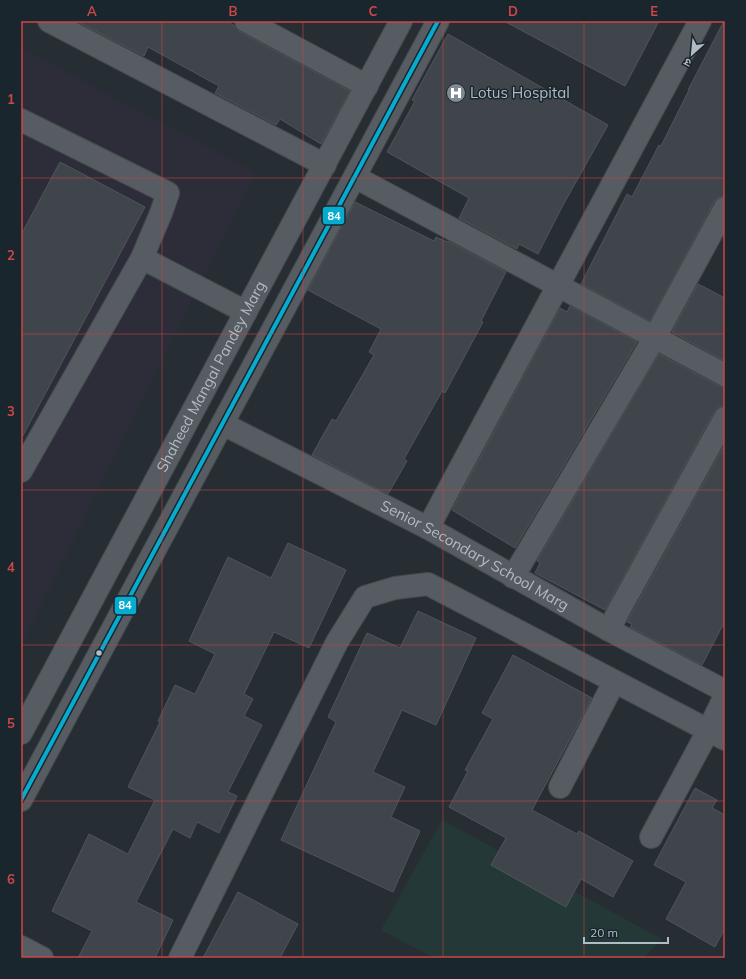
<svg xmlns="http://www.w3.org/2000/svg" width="746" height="979" font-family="Mulish,'Noto Sans Devanagari',sans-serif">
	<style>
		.medical { fill: #2c2d39 }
		.green { fill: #243937 }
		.building { fill: #3f454a; stroke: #4e565b }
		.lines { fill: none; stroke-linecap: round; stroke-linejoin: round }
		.minor-casing { stroke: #444a4e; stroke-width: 24 }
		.minor { stroke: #565c61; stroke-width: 22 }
		.bus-1-casing { stroke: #1a262d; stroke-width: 7 }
		.bus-1 { stroke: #06acd0; stroke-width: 4 }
		.grid { fill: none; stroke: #ce4647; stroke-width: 1; stroke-opacity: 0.55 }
		.bus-dot { fill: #b0bcc5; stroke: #1a262d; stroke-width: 1.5 }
		.labels { text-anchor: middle; stroke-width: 3; stroke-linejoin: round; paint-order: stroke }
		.poi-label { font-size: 15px; fill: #b0bcc5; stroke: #1a262d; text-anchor: start }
		.street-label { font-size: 15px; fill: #b0bcc5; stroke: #1a262d }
		.line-badge { stroke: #1a262d; stroke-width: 1.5 }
		.badge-label { font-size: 11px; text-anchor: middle; font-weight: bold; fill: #fff }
		.neatline { fill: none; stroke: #ce4647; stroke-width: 1.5 }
		.grid-label { font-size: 13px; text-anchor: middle; font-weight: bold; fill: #ce4647 }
	</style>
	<rect width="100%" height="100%" fill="#272e33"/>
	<path class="medical" d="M 21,48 L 255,172 L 21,646 Z"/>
	<path class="green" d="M 442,820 L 662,939 L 644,958 L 434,958 L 381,930 Z"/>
	<g class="building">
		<path d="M 76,21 L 226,21 L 235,26 L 240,32 L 350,91 L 321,144 L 280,119 L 276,125 L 215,93 L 219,86 L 148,47 L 144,56 Z"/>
		<path d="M 504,21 L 659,21 L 625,86 Z"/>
		<path d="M 724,21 L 725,21 L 725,196 L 719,197 L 714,202 L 650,321 L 581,284 L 627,194 L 632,197 L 659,145 L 661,146 L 689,90 L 688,90 Z"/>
		<path d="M 448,34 L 608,125 L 562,207 L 538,254 L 519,244 L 517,249 L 459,218 L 469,198 L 387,152 L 415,101 L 412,100 Z"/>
		<path d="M 60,162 L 145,207 L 21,439 L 21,235 Z"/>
		<path d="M 355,202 L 434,241 L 436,237 L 447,242 L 448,241 L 506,272 L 481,321 L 483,322 L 445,393 L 442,391 L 404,459 L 407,461 L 388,494 L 312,455 L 332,419 L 336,421 L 374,355 L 369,352 L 381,329 L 308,290 Z"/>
		<path d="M 698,284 L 725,298 L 725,361 L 672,332 Z"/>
		<path d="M 570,306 L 637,342 L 515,548 L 452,510 L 560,308 L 567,312 Z"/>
		<path d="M 659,354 L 719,386 L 725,387 L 725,406 L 719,407 L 714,412 L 605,610 L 535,573 L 540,563 L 537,561 Z"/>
		<path d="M 725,444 L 725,621 L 702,665 L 630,627 L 632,624 L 627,622 Z"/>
		<path d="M 288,543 L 346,570 L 309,648 L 274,632 L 244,694 L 253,699 L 244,716 L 262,725 L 228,792 L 237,796 L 219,833 L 197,822 L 190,838 L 173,829 L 136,902 L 173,920 L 155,958 L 78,958 L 92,931 L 52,911 L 89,834 L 128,854 L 155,800 L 128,787 L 160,722 L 158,721 L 175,685 L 195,694 L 215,654 L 189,641 L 228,557 L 271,578 Z"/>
		<path d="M 418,611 L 476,638 L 436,725 L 402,710 L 373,772 L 405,787 L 391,817 L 420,831 L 393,892 L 281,840 L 336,722 L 328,717 L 367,633 L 400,648 Z"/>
		<path d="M 513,655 L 592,698 L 532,810 L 577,834 L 579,831 L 633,861 L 613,897 L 581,879 L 566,907 L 491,865 L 506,838 L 449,807 L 468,771 L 465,770 L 493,719 L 482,713 Z"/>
		<path d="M 695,788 L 717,800 L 712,808 L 725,815 L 725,928 L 715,947 L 666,919 L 686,882 L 654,865 Z"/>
		<path d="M 238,892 L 298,924 L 280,958 L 203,958 Z"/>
	</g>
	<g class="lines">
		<defs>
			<g id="minor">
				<path d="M 49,21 L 325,165"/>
				<path d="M 246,21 L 367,86"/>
				<path d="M 21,120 L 168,193 L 161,213 L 142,258 L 246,312"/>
				<path d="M 355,177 L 725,375"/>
				<path id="s1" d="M 223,424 L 428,528 L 609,630 L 725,691"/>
				<path d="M 21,471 L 142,258"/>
				<path d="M 428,528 L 700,21"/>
				<path d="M 513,577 L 655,337 L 725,208"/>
				<path d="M 609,630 L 618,612 L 725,418"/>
				<path id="s2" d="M 21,733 L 401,21"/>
				<path d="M 560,787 L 614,682"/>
				<path d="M 21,800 L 438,21"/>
				<path d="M 651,837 L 708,731 L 725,696"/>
				<path d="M 21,947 L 42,958"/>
				<path d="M 180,958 L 337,642 L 365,597 L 395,588 L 428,584 L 725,739"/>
			</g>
		</defs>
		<use href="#minor" class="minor-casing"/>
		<use href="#minor" class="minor"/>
		<defs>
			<path id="bus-1" d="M 21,800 L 438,21"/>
		</defs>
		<use href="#bus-1" class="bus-1-casing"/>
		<use href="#bus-1" class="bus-1"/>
	</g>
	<path class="grid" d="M 162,21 L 162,958M 303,21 L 303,958M 443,21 L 443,958M 584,21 L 584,958M 21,178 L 725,178M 21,334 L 725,334M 21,490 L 725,490M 21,645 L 725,645M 21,801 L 725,801"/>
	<defs>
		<symbol id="hospital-disc" viewBox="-11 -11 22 22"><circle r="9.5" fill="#808a92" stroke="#1a262d"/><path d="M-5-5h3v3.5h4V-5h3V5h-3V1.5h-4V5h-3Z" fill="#fff"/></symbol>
	</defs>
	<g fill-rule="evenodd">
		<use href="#hospital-disc" x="445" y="82" width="22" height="22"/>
	</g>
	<circle class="bus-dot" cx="99" cy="653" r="3.5"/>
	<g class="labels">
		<g class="poi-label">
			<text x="470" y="98">Lotus Hospital</text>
		</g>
		<g class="street-label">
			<text dy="5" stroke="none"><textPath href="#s2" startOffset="404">Shaheed Mangal Pandey Marg</textPath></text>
			<text dy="5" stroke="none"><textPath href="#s1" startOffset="284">Senior Secondary School Marg</textPath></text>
		</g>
	</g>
	<g class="line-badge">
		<rect x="322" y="206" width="23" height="19" rx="4" fill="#06acd0"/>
		<rect x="114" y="596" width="23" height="19" rx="4" fill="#06acd0"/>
	</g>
	<g class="badge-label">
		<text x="334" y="220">84</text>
		<text x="125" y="609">84</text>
	</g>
	<rect width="746" height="979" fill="none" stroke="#1a262d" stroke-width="44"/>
	<g transform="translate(692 54) rotate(207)" stroke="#1a262d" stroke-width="3" paint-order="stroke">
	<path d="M0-3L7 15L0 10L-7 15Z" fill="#b0bcc5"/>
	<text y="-6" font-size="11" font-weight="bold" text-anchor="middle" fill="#b0bcc5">उ</text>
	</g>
	<path d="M584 937v6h84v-6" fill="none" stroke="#b0bcc5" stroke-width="2"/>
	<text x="590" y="937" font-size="12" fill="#b0bcc5" stroke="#1a262d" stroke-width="3" paint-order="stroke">20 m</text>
	<rect x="22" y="22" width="702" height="935" class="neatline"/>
	<g class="grid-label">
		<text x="92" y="16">A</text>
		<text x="233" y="16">B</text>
		<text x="373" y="16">C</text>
		<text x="513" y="16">D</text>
		<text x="654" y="16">E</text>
		<text x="11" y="104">1</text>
		<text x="11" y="260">2</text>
		<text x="11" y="416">3</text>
		<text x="11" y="572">4</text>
		<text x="11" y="728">5</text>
		<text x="11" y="884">6</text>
	</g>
</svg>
